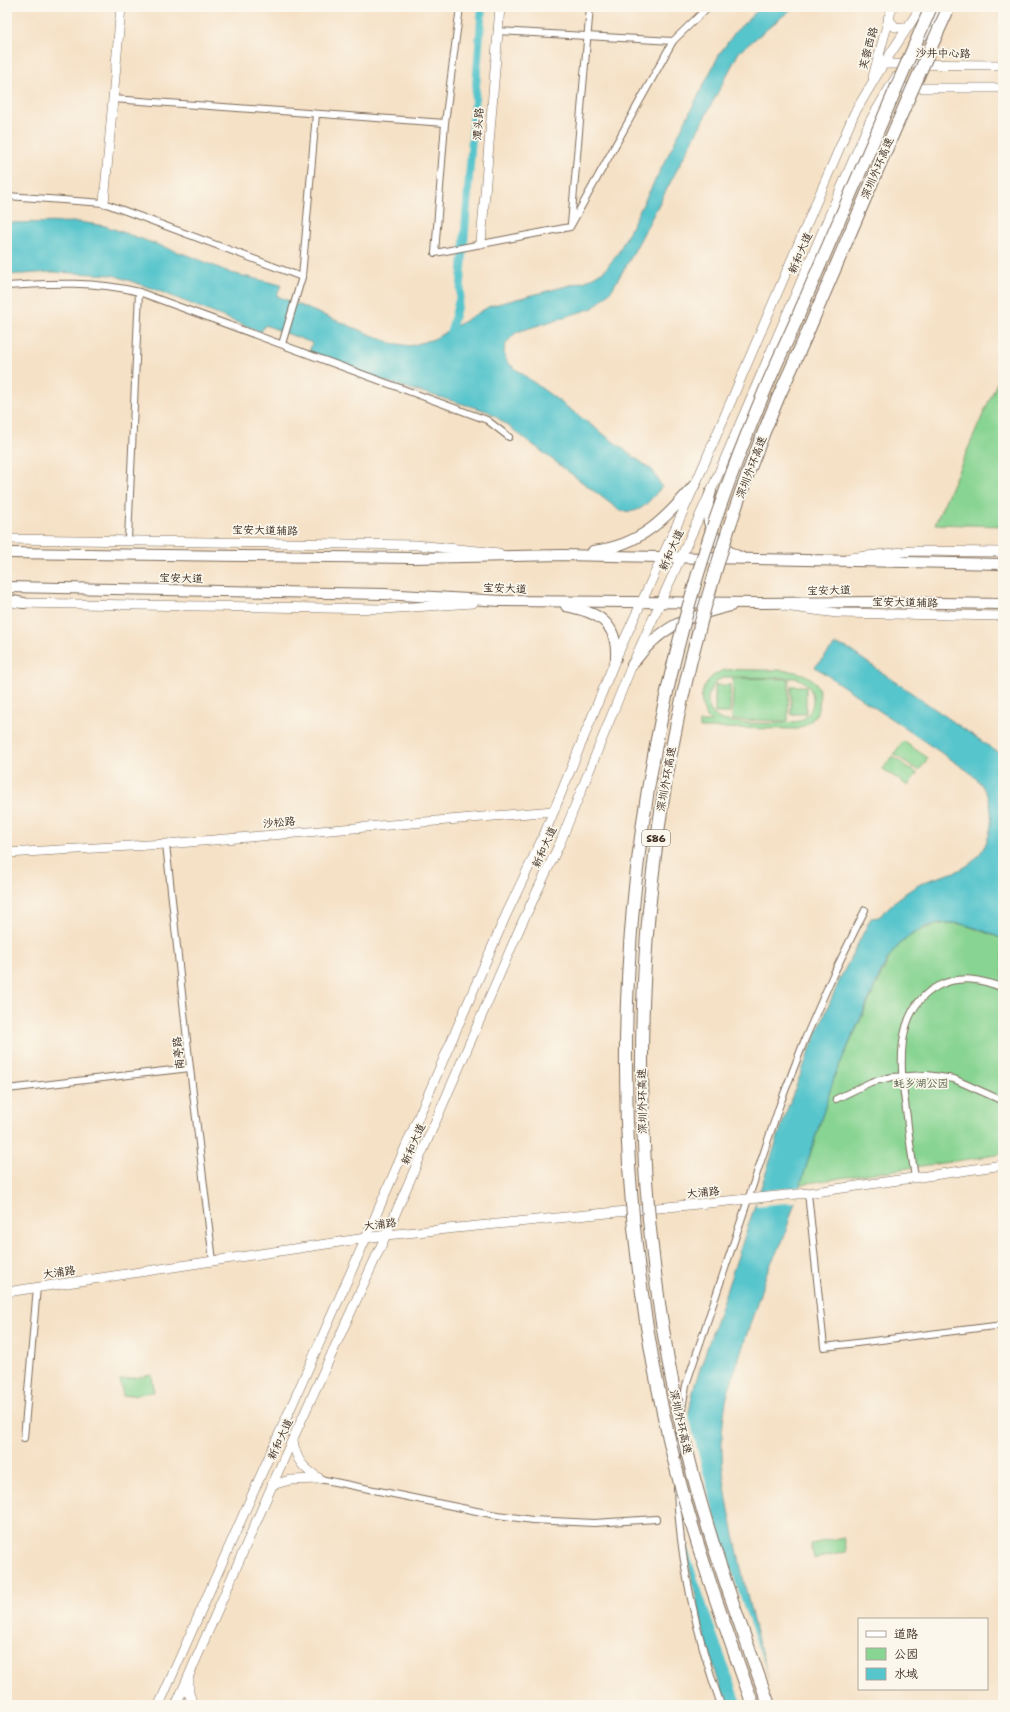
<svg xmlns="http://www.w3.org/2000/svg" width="1010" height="1712" font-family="'Shantell Sans','LXGW WenKai TC',sans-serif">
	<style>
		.green { fill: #88d492; stroke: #627f58; fill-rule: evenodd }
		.water { fill: #57c5cc; stroke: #497875 }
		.pier { fill: #f5e1c6 }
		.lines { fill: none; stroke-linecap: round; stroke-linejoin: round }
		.canal { stroke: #57c5cc; stroke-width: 8 }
		.street-casing { stroke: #7c6a59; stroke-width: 8 }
		.secondary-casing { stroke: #7c6a59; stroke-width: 10 }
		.primary-casing { stroke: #7c6a59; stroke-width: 12 }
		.street { stroke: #fff; stroke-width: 6 }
		.secondary { stroke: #fff; stroke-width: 9 }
		.primary { stroke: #fff; stroke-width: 10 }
		.highway-bridge-casing { stroke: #7c6a59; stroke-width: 14; stroke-linecap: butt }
		.highway-bridge { stroke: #fff; stroke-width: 12 }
		.labels { text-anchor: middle; stroke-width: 3.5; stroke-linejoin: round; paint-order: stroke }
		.shield { fill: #fbf7ec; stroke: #75685c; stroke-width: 1 }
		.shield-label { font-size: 10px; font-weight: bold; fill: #3b2a1e }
		.street-label { font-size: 11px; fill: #3b2a1e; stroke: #fbf7ec }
		.park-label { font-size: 11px; fill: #525d41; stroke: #fbf7ec }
	</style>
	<rect width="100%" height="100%" fill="#fbf7ec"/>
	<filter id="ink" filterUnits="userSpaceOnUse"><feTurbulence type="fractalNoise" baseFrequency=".025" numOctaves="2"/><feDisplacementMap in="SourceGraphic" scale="8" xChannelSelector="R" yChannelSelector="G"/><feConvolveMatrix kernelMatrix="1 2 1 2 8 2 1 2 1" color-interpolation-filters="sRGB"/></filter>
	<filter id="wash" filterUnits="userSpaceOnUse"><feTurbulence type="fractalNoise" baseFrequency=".012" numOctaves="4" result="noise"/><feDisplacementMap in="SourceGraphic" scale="16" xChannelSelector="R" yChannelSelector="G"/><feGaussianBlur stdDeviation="0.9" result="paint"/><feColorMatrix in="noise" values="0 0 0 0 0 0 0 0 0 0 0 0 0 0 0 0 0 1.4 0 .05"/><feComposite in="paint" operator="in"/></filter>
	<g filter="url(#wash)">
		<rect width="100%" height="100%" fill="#f5e1c6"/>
		<g class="green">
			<path d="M 1003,369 L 1003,526 L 935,524 Z"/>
			<path d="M 724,670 C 736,669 749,670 761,670 C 785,670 826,668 819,705 C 817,718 808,725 797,729 L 700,728 L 700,722 L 711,722 C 694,703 701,678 724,670 ZM 725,677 L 796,678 C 806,681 813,689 813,700 C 813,708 809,716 801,720 C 793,725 728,724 720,719 C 700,709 707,683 725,677 Z"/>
			<path d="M 733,678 L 789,679 L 788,721 L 732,720 Z"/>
			<rect x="715" y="685" width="15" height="28"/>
			<rect x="791" y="686" width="15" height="28"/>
			<path d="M 903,741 L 928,758 L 919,771 L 894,754 Z"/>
			<path d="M 892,756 L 917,773 L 908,786 L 883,769 Z"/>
			<path d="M 951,923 L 965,925 L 1003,939 L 1003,1154 L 801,1184 L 835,1075 L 891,954 C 908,934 925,925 951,923 Z"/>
			<path d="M 152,1375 L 154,1392 L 123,1396 L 120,1380 Z"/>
			<path d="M 843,1537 L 846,1552 L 814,1559 L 811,1544 Z"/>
		</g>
		<g class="water">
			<path d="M 761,7 L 794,7 L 739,52 L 630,259 L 611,291 L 593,308 L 517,332 C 506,341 499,351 509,364 L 653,471 L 662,487 C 647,502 642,516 619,510 L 495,416 L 487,411 L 380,380 L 309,352 L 312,343 L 265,325 L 261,332 L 154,289 L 113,275 L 53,272 L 7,275 L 7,223 L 79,222 L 105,226 L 195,258 L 231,273 L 281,285 L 277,296 L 391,343 L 410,346 L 434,339 L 490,306 L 586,281 L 605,270 L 618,253 L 720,53 L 736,31 Z"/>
			<path d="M 835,645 L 845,647 L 1003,756 L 1003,939 C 991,934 978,928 965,925 C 930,916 900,936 884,966 L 835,1075 L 783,1240 L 768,1269 L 728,1392 C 715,1451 725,1491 737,1549 C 748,1602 760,1653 777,1705 L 726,1705 L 705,1638 L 689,1566 L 683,1527 L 686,1427 L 694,1387 L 788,1107 L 813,1042 L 840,979 L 871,918 L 879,917 C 893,902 908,889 927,881 C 943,875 959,873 972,862 C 991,846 996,817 987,795 C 983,785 976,778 968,771 L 815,667 Z"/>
		</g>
		<g class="pier">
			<path d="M 800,1187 L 795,1202 L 755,1206 L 761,1191 Z"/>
			<path d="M 687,1408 L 698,1453 L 719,1533 L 745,1611 L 779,1705 L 743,1705 L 713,1623 L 686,1543 L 681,1523 L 680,1466 Z"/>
		</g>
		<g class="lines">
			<path class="canal" d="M 449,338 L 460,296 L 482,7"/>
		</g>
	</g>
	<g filter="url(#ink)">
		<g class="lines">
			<defs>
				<g id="street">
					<path d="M 460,7 L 445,123 L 435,253 L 570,227 L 673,41 L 708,7"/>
					<path d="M 497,31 L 673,41"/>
					<path d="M 113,99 L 445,123"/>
					<path d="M 7,196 L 104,203 L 302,277"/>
					<path d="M 571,224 L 590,7"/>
					<path d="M 7,286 C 52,283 96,281 139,292 L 487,420 L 509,437"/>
					<path d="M 282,344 L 302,277 L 316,114"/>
					<path d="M 128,539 L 139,292"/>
					<path d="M 166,844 L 190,1068 L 213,1261"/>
					<path d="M 7,1089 L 190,1068"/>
					<path d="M 836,1099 L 871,1082 L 892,1077 L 927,1075 L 954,1079 L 1003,1101"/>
					<path d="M 915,1178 C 912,1158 909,1138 907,1117 C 901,1074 891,1011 938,986 C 960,975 981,979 1003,988"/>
					<path d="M 808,1193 L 824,1347 L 1003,1325"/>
					<path d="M 682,1409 L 686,1385 L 780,1104 L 805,1039 L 833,975 L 865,910"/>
					<path d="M 24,1438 L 37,1287"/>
					<path d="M 677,1455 L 679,1432"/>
					<path d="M 320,1479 L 491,1514 L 532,1520 L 594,1523 L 656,1519"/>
					<path d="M 677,1488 C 679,1558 697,1639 721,1705"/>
				</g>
				<g id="secondary">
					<path d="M 888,18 L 895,27 L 906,28"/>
					<path d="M 920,40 L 945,7"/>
					<path d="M 884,64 L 1003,65"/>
					<path d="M 873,77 L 892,7"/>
					<path d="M 890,88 L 1003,88"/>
					<path d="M 104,203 L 121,7"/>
					<path d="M 481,243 L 500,7"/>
					<path d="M 7,539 L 416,545 L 499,553"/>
					<path d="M 849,558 L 912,551 L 1003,552"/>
					<path d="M 16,603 L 383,609 L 473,603"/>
					<path d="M 784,606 L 837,613 L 1003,616"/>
					<path d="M 7,853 L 166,844 L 554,811"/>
					<path d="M 7,1292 L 386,1235 L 808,1193 L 1003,1165"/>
					<path d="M 293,1440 C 296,1461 303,1468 320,1479"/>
					<path d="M 272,1485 L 290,1480 L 320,1479"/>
					<path d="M 189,1679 L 189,1693 L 193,1705"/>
					<path d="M 159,1705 L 366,1238 L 506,915 L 544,835 L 616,658 L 696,483 L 854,114 L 881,68 L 921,7"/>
					<path d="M 176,1705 L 285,1456 L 386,1235 L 522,923 L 560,843 L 632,665 L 711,491 L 870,121 L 896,77"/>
				</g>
				<g id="primary">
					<path d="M 711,491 C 702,518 712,548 741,557"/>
					<path d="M 593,551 C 642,545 665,519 696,483"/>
					<path d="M 7,553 L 412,558 L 562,555 L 1003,564"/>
					<path d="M 7,587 L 384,594 L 501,601 L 759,603 L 877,602 L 1003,604"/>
					<path d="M 7,600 L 24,603"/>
					<path d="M 566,606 C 597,612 618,622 616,658"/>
					<path d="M 632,665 C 660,626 686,617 731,606"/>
				</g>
			</defs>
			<use href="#street" class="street-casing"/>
			<use href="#secondary" class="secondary-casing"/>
			<use href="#primary" class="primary-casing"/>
			<use href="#street" class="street"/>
			<use href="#secondary" class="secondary"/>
			<use href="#primary" class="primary"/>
			<defs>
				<g id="highway-bridge">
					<path d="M 753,1705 C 724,1624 695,1544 674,1460 C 600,1160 612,843 706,548 C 723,495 743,442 765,390 C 776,363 790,336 801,309 C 844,208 887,107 931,7"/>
					<path d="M 769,1705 C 739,1621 708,1538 687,1451 C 617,1155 629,847 720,556 C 736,503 756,450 778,398 C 790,371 803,344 814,317 C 859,213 902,110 949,7"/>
				</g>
			</defs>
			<use href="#highway-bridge" class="highway-bridge-casing"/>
			<use href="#highway-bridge" class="highway-bridge"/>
		</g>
	</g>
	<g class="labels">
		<rect class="shield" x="642" y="830" width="28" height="16" rx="3"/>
		<g class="shield-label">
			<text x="656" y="842">S86</text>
		</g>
		<g class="street-label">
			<text transform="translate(868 48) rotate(-75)" y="4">芙蓉西路</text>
			<text transform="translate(943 53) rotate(1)" y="4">沙井中心路</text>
			<text transform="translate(478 124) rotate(-86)" y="4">潭头路</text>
			<text transform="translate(877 168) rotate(-67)" y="4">深圳外环高速</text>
			<text transform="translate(800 253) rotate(-67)" y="4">新和大道</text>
			<text transform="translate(751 467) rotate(-69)" y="4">深圳外环高速</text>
			<text transform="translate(265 530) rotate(1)" y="4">宝安大道辅路</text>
			<text transform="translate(671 550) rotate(-66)" y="4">新和大道</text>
			<text transform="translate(181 578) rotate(1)" y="4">宝安大道</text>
			<text transform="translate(505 588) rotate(2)" y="4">宝安大道</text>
			<text transform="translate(829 590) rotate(-1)" y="4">宝安大道</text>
			<text transform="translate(905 602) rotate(1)" y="4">宝安大道辅路</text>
			<text transform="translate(666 779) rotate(-80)" y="4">深圳外环高速</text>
			<text transform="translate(279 822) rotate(-5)" y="4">沙松路</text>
			<text transform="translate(544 847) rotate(-66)" y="4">新和大道</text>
			<text transform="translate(178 1053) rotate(-96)" y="4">南亭路</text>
			<text transform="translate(642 1101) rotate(-91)" y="4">深圳外环高速</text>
			<text transform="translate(413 1144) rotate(-67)" y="4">新和大道</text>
			<text transform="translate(703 1192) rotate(-6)" y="4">大浦路</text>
			<text transform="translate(380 1224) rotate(-7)" y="4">大浦路</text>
			<text transform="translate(59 1272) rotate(-8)" y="4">大浦路</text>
			<text transform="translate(681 1422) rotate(77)" y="4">深圳外环高速</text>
			<text transform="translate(280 1439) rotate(-65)" y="4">新和大道</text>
		</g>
		<g class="park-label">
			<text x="921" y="1087">蚝乡湖公园</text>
		</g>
	</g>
	<rect width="1010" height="1712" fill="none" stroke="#fbf7ec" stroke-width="24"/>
	<rect x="858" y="1618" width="130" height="72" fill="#fbf7ec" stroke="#aea59a"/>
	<rect x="866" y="1631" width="20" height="6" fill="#ffffff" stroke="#aea59a"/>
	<text x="894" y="1638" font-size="12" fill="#3b2a1e">道路</text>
	<rect x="866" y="1648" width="20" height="12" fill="#88d492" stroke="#aea59a"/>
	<text x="894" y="1658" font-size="12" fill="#3b2a1e">公园</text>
	<rect x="866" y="1668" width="20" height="12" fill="#57c5cc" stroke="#aea59a"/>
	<text x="894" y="1678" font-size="12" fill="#3b2a1e">水域</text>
</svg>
